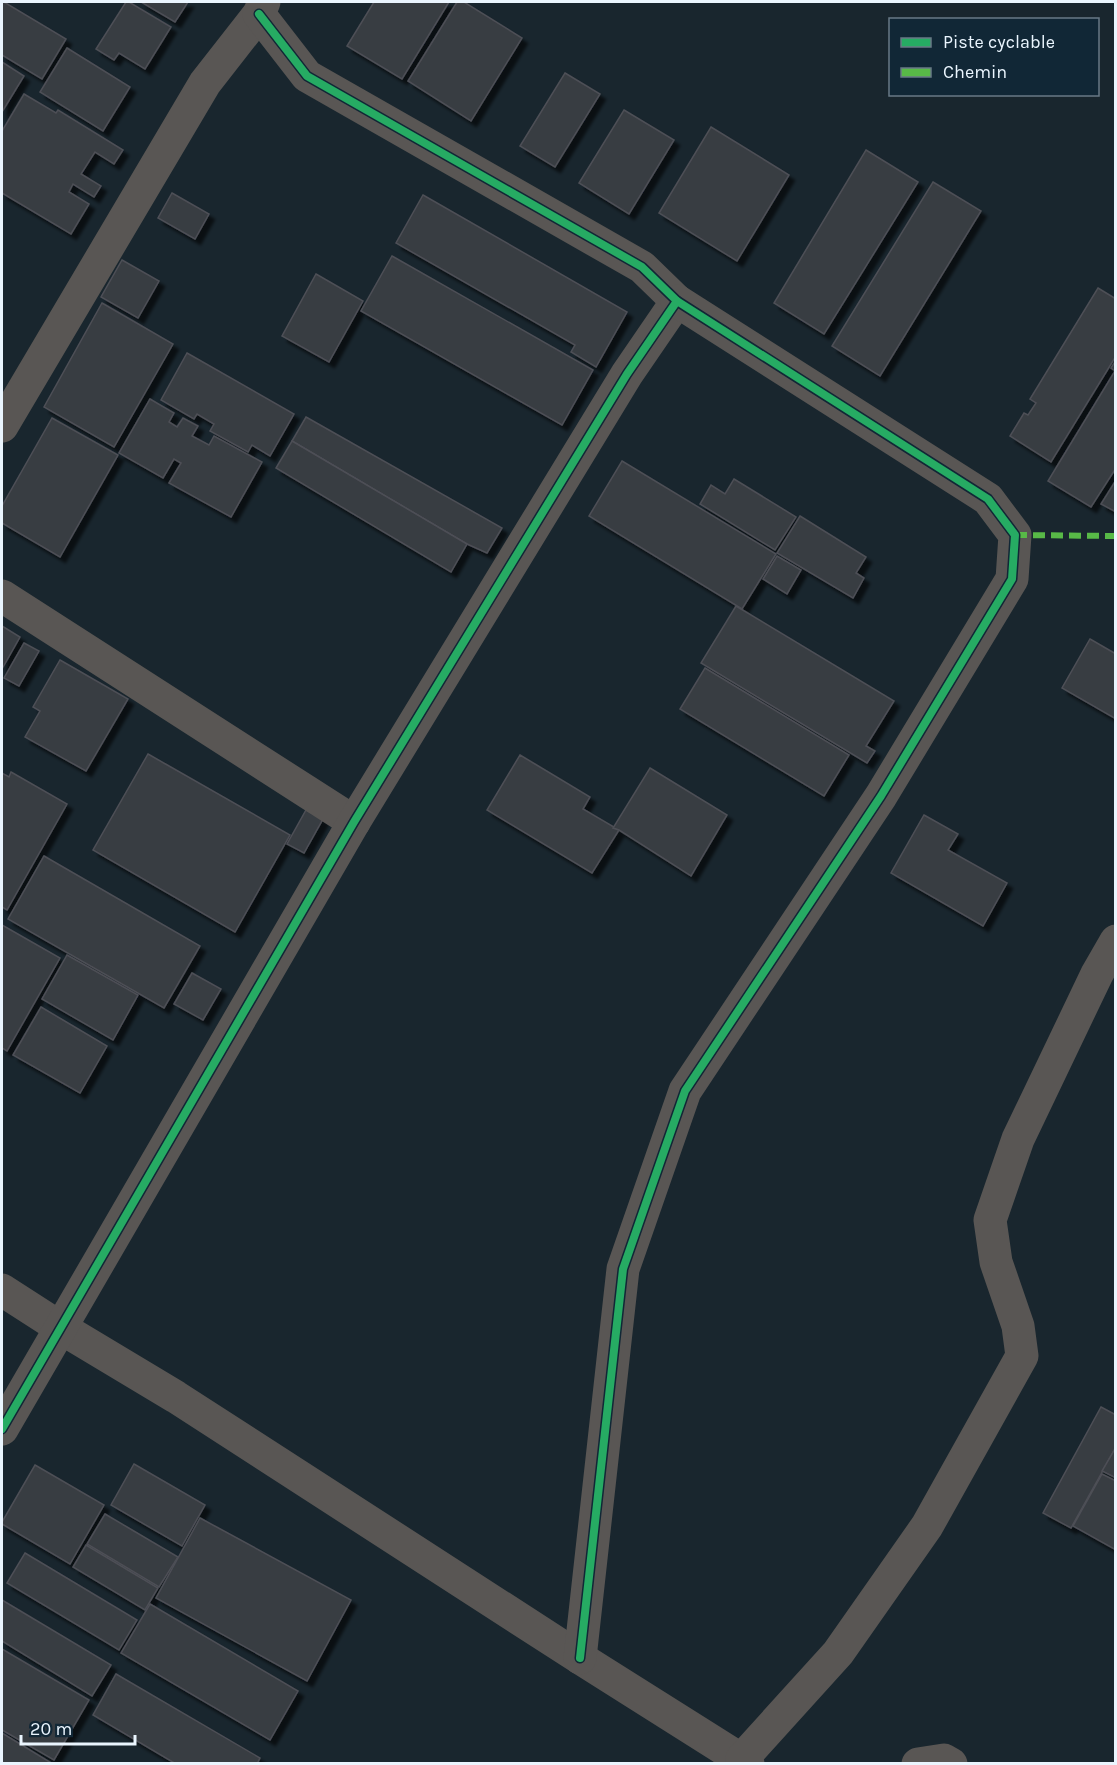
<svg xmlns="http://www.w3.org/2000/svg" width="1117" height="1765" font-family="Karla,sans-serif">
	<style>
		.building { fill: #393c42; stroke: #4d4f56; stroke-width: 1.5; filter: url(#shadow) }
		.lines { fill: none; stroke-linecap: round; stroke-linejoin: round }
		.minor { stroke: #595654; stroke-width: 33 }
		.quiet { stroke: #58b947; stroke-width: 6; stroke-dasharray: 12 6; stroke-linecap: butt }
		.cycleway-casing { stroke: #112736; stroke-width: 11 }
		.cycleway { stroke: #26ab63; stroke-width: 8 }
	</style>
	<defs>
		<filter id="shadow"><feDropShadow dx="5.5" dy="5.5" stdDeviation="1.5" flood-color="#0009"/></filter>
	</defs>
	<rect width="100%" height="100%" fill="#19262e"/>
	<g class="building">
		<path d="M 2,2 L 4,2 L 66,39 L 42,79 L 2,55 Z"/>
		<path d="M 126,2 L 129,2 L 171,27 L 145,69 L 119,53 L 114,60 L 96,49 Z"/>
		<path d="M 141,2 L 188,2 L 175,22 Z"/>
		<path d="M 374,2 L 449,2 L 402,79 L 347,46 Z"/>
		<path d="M 457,2 L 464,2 L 522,38 L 471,121 L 408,81 Z"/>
		<path d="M 67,48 L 130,87 L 103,131 L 40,92 Z"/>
		<path d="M 2,62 L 24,76 L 2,112 Z"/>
		<path d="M 565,73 L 600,94 L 555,167 L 520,146 Z"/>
		<path d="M 24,94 L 56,113 L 58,110 L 123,150 L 114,164 L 95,152 L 81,174 L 101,186 L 94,197 L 73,184 L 69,192 L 89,204 L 71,234 L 2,193 L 2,131 Z"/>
		<path d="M 624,110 L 674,140 L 629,214 L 579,183 Z"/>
		<path d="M 711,127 L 789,175 L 737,261 L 659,213 Z"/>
		<path d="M 866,150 L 918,182 L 824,334 L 774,303 Z"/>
		<path d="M 933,182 L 981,211 L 880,376 L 832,346 Z"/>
		<path d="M 172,193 L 209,214 L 195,239 L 158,218 Z"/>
		<path d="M 423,195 L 627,312 L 596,367 L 571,352 L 575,345 L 396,243 Z"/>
		<path d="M 392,256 L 593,370 L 562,425 L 361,311 Z"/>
		<path d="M 122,260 L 159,281 L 138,318 L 101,297 Z"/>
		<path d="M 316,274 L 363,301 L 329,362 L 282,336 Z"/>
		<path d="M 1098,288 L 1116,299 L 1116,356 L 1051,462 L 1010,436 L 1024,413 L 1028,415 L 1036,403 L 1030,399 Z"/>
		<path d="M 102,303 L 173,344 L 114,447 L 44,407 Z"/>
		<path d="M 187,353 L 294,414 L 270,456 L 252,445 L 248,452 L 210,431 L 214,424 L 197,414 L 194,419 L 161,400 Z"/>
		<path d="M 1116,360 L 1116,468 L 1091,507 L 1048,481 L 1115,371 L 1111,368 Z"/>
		<path d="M 150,399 L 174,413 L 169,422 L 177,427 L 183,418 L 198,426 L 192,436 L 209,445 L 214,436 L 262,462 L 231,517 L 169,483 L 181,463 L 174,459 L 163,478 L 119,453 Z"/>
		<path d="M 306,417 L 502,528 L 487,553 L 467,544 L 292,441 Z"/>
		<path d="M 52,418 L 118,455 L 60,557 L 2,523 L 2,506 Z"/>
		<path d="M 292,441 L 467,544 L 451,572 L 276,468 Z"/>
		<path d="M 622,461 L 776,554 L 742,609 L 589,516 Z"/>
		<path d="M 734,479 L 796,517 L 775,550 L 700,504 L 711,485 L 725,494 Z"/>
		<path d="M 1116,480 L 1116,512 L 1101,504 Z"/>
		<path d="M 800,516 L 866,557 L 856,573 L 864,578 L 853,598 L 777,553 Z"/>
		<path d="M 777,556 L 801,570 L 787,594 L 763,579 Z"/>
		<path d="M 736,606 L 894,701 L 866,746 L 875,751 L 867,763 L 701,663 Z"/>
		<path d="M 2,626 L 20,637 L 2,669 Z"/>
		<path d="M 1090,639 L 1116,654 L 1116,719 L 1062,688 Z"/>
		<path d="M 24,643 L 39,651 L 19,686 L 4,678 Z"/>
		<path d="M 60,660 L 128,699 L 86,771 L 25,737 L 40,711 L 33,707 Z"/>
		<path d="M 705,668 L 849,755 L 824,796 L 680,709 Z"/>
		<path d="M 148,754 L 290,835 L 235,932 L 93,850 Z"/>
		<path d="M 520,755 L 590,797 L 583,809 L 619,830 L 592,873 L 487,810 Z"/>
		<path d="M 650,768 L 727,815 L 691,876 L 619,830 L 613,828 Z"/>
		<path d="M 11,772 L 67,804 L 7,910 L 2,907 L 2,773 L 9,777 Z"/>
		<path d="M 306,810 L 323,819 L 304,853 L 287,844 Z"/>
		<path d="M 924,815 L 958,834 L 948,850 L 1007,883 L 983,926 L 891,873 Z"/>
		<path d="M 44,856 L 200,946 L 164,1008 L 8,919 Z"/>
		<path d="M 2,925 L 60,958 L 7,1051 L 2,1048 Z"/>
		<path d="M 67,955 L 138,995 L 113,1040 L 42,999 Z"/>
		<path d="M 192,973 L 221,989 L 203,1020 L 174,1004 Z"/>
		<path d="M 41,1007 L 107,1046 L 80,1093 L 13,1055 Z"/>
		<path d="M 1101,1407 L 1116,1415 L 1116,1447 L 1071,1528 L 1043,1513 Z"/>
		<path d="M 1116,1447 L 1116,1478 L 1102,1471 Z"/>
		<path d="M 134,1464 L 205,1505 L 182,1546 L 111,1505 Z"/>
		<path d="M 35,1465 L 104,1505 L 70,1564 L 2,1524 L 2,1522 Z"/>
		<path d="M 1102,1474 L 1116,1481 L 1116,1550 L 1073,1526 Z"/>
		<path d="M 105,1514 L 178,1557 L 159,1587 L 87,1544 Z"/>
		<path d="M 200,1518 L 351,1600 L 307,1681 L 156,1598 Z"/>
		<path d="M 86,1545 L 158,1588 L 145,1610 L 73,1567 Z"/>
		<path d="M 25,1553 L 137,1620 L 119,1650 L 7,1583 Z"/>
		<path d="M 2,1600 L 111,1665 L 92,1696 L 2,1641 Z"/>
		<path d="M 150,1604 L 298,1691 L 270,1740 L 121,1653 Z"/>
		<path d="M 2,1649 L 89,1700 L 54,1760 L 2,1730 Z"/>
		<path d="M 116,1674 L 260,1758 L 257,1764 L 176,1764 L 93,1715 Z"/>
		<path d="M 2,1733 L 53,1764 L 2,1764 Z"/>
	</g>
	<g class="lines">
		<g class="minor">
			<path d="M 2,426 L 205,83 L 259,14 L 264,2"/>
			<path d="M 2,596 L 354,822"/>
			<path d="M 2,1290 L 61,1328 L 176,1397 L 580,1658 L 748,1764"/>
			<path d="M 2,1429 L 354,822 L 627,374 L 677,301 L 642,267 L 307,76 L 259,14"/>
			<path d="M 580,1658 L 623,1269 L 685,1091 L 881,796 L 1012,579 L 1015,535 L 988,499 L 677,301"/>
			<path d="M 742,1759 L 838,1653 L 927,1526 L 1022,1356 L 1018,1326 L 996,1262 L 990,1220 L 1018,1139 L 1097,974 L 1116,941"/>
			<path d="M 918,1764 L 944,1760 L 951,1764"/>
		</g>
		<path class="quiet" d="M 1015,535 L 1116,536"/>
		<defs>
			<g id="cycleway">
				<path d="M 2,1429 L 354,822 L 627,374 L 677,301 L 642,267 L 307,76 L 259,14"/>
				<path d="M 580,1658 L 623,1269 L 685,1091 L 881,796 L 1012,579 L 1015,535 L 988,499 L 677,301"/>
			</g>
		</defs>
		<use href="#cycleway" class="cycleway-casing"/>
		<use href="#cycleway" class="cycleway"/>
	</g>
	<rect width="1117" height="1765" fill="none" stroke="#eaf5fe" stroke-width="6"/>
	<rect x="889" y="18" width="210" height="78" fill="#112736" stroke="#687986" stroke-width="1.5"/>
	<rect x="901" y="38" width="30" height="9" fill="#26ab63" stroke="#687986" stroke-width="1.5"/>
	<text x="943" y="48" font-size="18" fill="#eaf5fe">Piste cyclable</text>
	<rect x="901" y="68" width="30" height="9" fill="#58b947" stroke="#687986" stroke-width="1.5"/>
	<text x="943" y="78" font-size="18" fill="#eaf5fe">Chemin</text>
	<path d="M21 1735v9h114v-9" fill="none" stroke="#eaf5fe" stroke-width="3"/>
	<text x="30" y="1735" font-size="18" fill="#eaf5fe" stroke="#112736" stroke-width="4.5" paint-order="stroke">20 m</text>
</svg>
